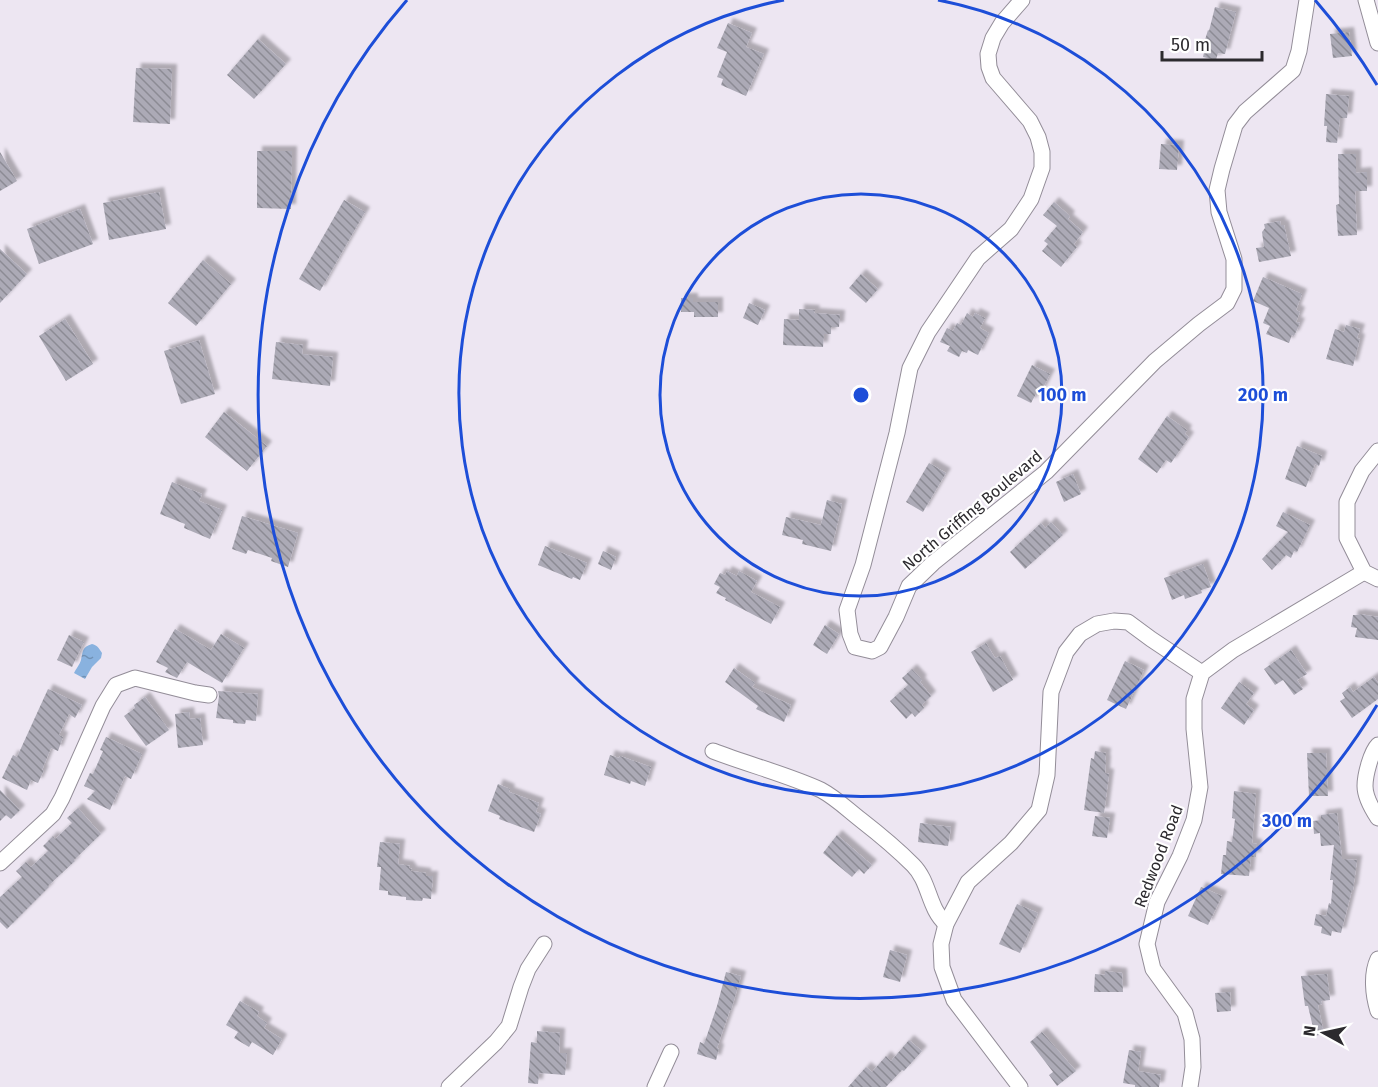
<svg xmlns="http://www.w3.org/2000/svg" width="1378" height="1087" font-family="'Fira Sans',sans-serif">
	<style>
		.water { fill: url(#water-ripples) }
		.building { fill: url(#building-back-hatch); filter: url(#shadow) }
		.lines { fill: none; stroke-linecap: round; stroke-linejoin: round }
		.street-casing { stroke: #938d98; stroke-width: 17 }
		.street { stroke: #fff; stroke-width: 15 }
		.ring { fill: none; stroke: #1d4ed8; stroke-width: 3 }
		.labels { text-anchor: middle; stroke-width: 4.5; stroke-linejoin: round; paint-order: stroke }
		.street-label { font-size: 16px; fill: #2c2a2e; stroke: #fff }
		.centre { fill: #1d4ed8; stroke: #fff; stroke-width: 3 }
		.ring-label { font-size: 18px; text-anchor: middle; font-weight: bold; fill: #1d4ed8; stroke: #fff; stroke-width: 4.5; stroke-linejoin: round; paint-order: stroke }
	</style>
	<defs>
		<pattern id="water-ripples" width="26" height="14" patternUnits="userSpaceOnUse" patternTransform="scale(1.5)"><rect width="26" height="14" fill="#89b2df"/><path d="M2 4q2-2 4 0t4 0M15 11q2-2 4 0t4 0" fill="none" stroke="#7091b5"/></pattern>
		<pattern id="building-back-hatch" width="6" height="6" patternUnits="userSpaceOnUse" patternTransform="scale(1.5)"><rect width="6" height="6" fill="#acaab6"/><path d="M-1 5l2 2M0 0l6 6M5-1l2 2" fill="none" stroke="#8c8b94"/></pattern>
		<filter id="shadow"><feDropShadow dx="5" dy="-5" stdDeviation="1.5" flood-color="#0004"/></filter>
	</defs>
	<rect width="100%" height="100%" fill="#ede6f2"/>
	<path class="water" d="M 92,644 C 97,645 99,648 102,653 L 101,658 L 92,667 L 85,679 L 74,673 C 76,669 80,664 81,660 C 83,651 82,647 92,644 Z"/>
	<g class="building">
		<path d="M 1215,7 L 1236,12 L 1225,54 L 1218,53 L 1216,60 L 1203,57 L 1206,43 L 1204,43 L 1208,30 L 1209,31 Z"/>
		<path d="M 728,23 L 752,33 L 746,47 L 764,54 L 746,96 L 721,85 L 723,79 L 717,77 L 727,52 L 717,48 Z"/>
		<path d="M 1349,32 L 1352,56 L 1333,58 L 1330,34 Z"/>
		<path d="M 258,39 L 286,64 L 254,99 L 227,75 Z"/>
		<path d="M 136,68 L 172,69 L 170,124 L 133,122 Z"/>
		<path d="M 1326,94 L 1349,96 L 1347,118 L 1340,118 L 1337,143 L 1326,142 L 1327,126 L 1324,126 Z"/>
		<path d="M 1161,144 L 1179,145 L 1177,170 L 1159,169 Z"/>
		<path d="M 257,151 L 292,151 L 291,209 L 257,208 Z"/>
		<path d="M 0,152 L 17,181 L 0,191 Z"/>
		<path d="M 1338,154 L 1356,154 L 1356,173 L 1367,172 L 1367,191 L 1355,191 L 1357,235 L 1338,236 L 1336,205 L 1339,204 Z"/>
		<path d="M 159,192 L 166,229 L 109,240 L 103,203 Z"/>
		<path d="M 344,200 L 365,212 L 320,291 L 299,279 Z"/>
		<path d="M 1054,202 L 1070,216 L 1068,219 L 1083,232 L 1074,244 L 1077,247 L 1061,267 L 1042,251 L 1048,244 L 1044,241 L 1057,226 L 1043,215 Z"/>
		<path d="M 80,209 L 93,244 L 39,264 L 27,229 Z"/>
		<path d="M 1280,221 L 1281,225 L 1284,225 L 1291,256 L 1259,262 L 1256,248 L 1264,247 L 1262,232 L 1265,228 L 1264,224 Z"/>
		<path d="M 0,249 L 27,274 L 0,303 Z"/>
		<path d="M 203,260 L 231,284 L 196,326 L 168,303 Z"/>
		<path d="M 861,274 L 878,289 L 866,303 L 849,288 Z"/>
		<path d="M 1263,277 L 1302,294 L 1296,310 L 1300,312 L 1296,322 L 1300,323 L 1294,336 L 1292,335 L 1289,343 L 1266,334 L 1270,326 L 1263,323 L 1269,308 L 1253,301 Z"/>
		<path d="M 681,298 L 693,298 L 693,302 L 718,302 L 718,317 L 694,317 L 694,312 L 681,312 Z"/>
		<path d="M 749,303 L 765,310 L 758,325 L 743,318 Z"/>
		<path d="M 799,309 L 815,310 L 814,313 L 840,315 L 839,327 L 831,327 L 831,334 L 824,334 L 823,347 L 783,345 L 784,319 L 799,320 Z"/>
		<path d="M 967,313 L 973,317 L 975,313 L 985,318 L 980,328 L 989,333 L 978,355 L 968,350 L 967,353 L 962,351 L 959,357 L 947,351 L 950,346 L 940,342 L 947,328 L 953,331 L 957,323 L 961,325 Z"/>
		<path d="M 65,319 L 93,364 L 66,381 L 39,336 Z"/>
		<path d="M 1346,325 L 1360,329 L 1357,338 L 1360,339 L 1353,366 L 1326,359 L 1335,329 L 1344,332 Z"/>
		<path d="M 199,340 L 215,394 L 181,404 L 164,351 Z"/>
		<path d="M 276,342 L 303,345 L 302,354 L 333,357 L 330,386 L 272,379 Z"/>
		<path d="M 1032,365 L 1050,374 L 1041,392 L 1038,390 L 1031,403 L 1017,396 Z"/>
		<path d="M 224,412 L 267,446 L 247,471 L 205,437 Z"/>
		<path d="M 1167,416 L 1187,430 L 1185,434 L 1189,437 L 1171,463 L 1166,460 L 1157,473 L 1138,459 Z"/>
		<path d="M 1297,446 L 1322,456 L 1319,466 L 1315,464 L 1306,487 L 1285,479 Z"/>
		<path d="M 929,463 L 946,473 L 923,512 L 906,502 Z"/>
		<path d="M 1073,474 L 1081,494 L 1064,502 L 1056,482 Z"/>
		<path d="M 172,482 L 202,494 L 199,501 L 222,510 L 210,539 L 184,528 L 185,524 L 160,514 Z"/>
		<path d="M 827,500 L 842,504 L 831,551 L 802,544 L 803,540 L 782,535 L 786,517 L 821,525 Z"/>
		<path d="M 1283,512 L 1310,525 L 1297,552 L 1294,551 L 1291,558 L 1286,555 L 1272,570 L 1262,559 L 1288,532 L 1276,526 Z"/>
		<path d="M 242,516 L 298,533 L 288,567 L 271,561 L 272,558 L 248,550 L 246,554 L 232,549 Z"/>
		<path d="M 1051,522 L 1063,535 L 1025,569 L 1010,552 L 1041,523 L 1045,528 Z"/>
		<path d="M 545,546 L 587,563 L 580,580 L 573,577 L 572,579 L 538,565 Z"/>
		<path d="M 603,551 L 616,557 L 611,570 L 598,564 Z"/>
		<path d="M 1203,564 L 1211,587 L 1201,590 L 1202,593 L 1185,599 L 1184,595 L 1172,600 L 1164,578 Z"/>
		<path d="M 727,571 L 737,576 L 739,571 L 757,581 L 751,592 L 780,607 L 771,624 L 725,600 L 726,598 L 716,593 L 720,587 L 714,584 L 720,573 L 725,575 Z"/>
		<path d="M 1359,614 L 1378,617 L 1378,640 L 1355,637 L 1357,628 L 1351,627 L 1353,615 L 1358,615 Z"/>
		<path d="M 825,625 L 839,634 L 827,654 L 813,645 Z"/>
		<path d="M 175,629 L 211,650 L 221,634 L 244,648 L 222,683 L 187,662 L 177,678 L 165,672 L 168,668 L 156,662 Z"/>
		<path d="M 69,635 L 84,642 L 72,667 L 57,660 Z"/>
		<path d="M 986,643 L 995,658 L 1000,656 L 1013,680 L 993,692 L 971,652 Z"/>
		<path d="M 1291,650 L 1307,674 L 1297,680 L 1303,689 L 1294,695 L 1283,680 L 1275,685 L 1264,669 Z"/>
		<path d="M 1125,661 L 1144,670 L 1126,709 L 1107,700 Z"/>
		<path d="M 734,668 L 755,683 L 752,687 L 791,705 L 784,722 L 756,709 L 758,706 L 725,682 Z"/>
		<path d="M 912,669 L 922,680 L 920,682 L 931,696 L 922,705 L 924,708 L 915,717 L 912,713 L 906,719 L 890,701 L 908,685 L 902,678 Z"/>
		<path d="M 1374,677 L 1378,683 L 1378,699 L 1352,718 L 1340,701 L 1345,698 L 1342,693 L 1350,687 L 1353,692 Z"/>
		<path d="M 1239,682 L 1254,693 L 1246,704 L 1254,710 L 1244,725 L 1221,708 Z"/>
		<path d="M 48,689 L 82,705 L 75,718 L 69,714 L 59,735 L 63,737 L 58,751 L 51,748 L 42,770 L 44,770 L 38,783 L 31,780 L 27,790 L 2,778 L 13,755 L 17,757 Z"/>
		<path d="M 218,691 L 258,694 L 256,721 L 246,720 L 245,724 L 233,723 L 233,720 L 216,718 L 219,696 Z"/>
		<path d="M 145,697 L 169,730 L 146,746 L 124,716 L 135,708 L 134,705 Z"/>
		<path d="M 189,712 L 190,719 L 200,718 L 203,745 L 178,748 L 175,714 Z"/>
		<path d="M 106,737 L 142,754 L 131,779 L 125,776 L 110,810 L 87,799 L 95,791 L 84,786 L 90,773 L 93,774 L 103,751 L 100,750 Z"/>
		<path d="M 1095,751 L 1106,753 L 1105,760 L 1106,760 L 1105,773 L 1109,774 L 1104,813 L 1084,810 L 1091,758 L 1094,759 Z"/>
		<path d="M 1307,753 L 1326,753 L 1328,796 L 1309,796 Z"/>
		<path d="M 610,755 L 619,758 L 620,756 L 651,767 L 645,786 L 631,781 L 630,784 L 604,775 Z"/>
		<path d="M 498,784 L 510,789 L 509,792 L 539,803 L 536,812 L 541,814 L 534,832 L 499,819 L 500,816 L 488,811 Z"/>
		<path d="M 0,790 L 20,810 L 11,819 L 6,815 L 0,821 Z"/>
		<path d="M 1234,791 L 1256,794 L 1252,843 L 1257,844 L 1256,857 L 1251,857 L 1249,876 L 1221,874 L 1223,855 L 1226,855 L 1227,841 L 1232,842 L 1235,819 L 1232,818 Z"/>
		<path d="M 78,808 L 101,834 L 74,860 L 75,861 L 48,886 L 49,887 L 7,929 L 0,922 L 0,897 L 22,877 L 16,871 L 26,862 L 31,867 L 48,851 L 43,846 L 53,836 L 55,839 L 72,823 L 67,818 Z"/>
		<path d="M 1337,813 L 1342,859 L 1357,860 L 1353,890 L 1352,890 L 1341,933 L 1332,931 L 1331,936 L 1321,933 L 1322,927 L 1314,925 L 1316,914 L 1326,916 L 1329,903 L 1331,904 L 1333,880 L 1330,880 L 1334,845 L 1321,846 L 1320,833 L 1314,834 L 1313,821 L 1321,820 L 1321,815 Z"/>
		<path d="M 1095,816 L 1110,818 L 1107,838 L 1092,836 Z"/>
		<path d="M 920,823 L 951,827 L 948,846 L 918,842 Z"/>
		<path d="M 837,835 L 872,865 L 864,874 L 859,869 L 852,877 L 823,853 Z"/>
		<path d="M 380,842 L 400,844 L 398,864 L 410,866 L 409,868 L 412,869 L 411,871 L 426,873 L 426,876 L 433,876 L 431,899 L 423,898 L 422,901 L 406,900 L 406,897 L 388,895 L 388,891 L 379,890 L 381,867 L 377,867 Z"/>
		<path d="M 1201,887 L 1222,896 L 1208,925 L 1188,916 Z"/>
		<path d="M 1017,904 L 1038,913 L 1020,953 L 999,944 Z"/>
		<path d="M 890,950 L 907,955 L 900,982 L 883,977 Z"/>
		<path d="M 1105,971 L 1122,973 L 1123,992 L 1094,992 L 1095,974 L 1105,975 Z"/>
		<path d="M 726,972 L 741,976 L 731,1011 L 730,1010 L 717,1048 L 719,1049 L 716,1060 L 697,1054 L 700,1042 L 704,1044 L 717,1006 Z"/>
		<path d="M 1327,974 L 1330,1000 L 1321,1001 L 1322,1004 L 1318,1005 L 1324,1034 L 1315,1036 L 1308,1006 L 1305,1006 L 1301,976 Z"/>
		<path d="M 1230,992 L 1231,1011 L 1217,1012 L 1215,993 Z"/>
		<path d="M 240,1001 L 259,1012 L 257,1016 L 267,1023 L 264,1028 L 282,1039 L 273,1055 L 252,1042 L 249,1047 L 234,1038 L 238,1032 L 226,1025 Z"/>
		<path d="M 537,1031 L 560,1033 L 559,1053 L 567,1053 L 565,1075 L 539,1073 L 538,1084 L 528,1083 L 531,1042 L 537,1043 Z"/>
		<path d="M 1042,1032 L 1076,1071 L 1057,1086 L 1049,1075 L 1053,1072 L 1030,1042 Z"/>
		<path d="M 909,1040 L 922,1051 L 904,1071 L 902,1070 L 886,1087 L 848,1087 L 866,1067 L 872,1072 L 886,1056 L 891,1061 Z"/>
		<path d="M 1129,1050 L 1141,1052 L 1138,1071 L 1161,1075 L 1159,1087 L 1135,1087 L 1135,1085 L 1123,1083 Z"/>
	</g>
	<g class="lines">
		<defs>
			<g id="street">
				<path d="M 1022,0 L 1002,23 L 993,38 L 988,54 L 989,67 L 993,78 L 1030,121 L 1038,137 L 1042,152 L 1042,168 L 1031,199 L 1011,229 L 978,258 L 928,332 L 910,368 L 897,433 L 863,565 L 847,610 L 850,634 L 855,647 L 872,651 L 880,647 L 896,617 L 909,586 L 933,563 L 1046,472 L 1155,361 L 1199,324 L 1227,303 L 1234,289 L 1234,259 L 1219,212 L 1217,190 L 1222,169 L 1235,125 L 1245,112 L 1293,70 L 1299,51 L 1307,0"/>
				<path d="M 1366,0 L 1378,43"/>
				<path d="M 1378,451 L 1362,471 L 1347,502 L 1347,538 L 1364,572 L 1378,579"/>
				<path d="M 1378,745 C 1371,752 1365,775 1365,786 C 1365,797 1372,809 1378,818"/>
				<path d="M 713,751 C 749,765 786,774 821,790 C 836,798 848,810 861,820 C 879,834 897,849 913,865 C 930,882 928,908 946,924"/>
				<path d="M 0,863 L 53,814 L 62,798 L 103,706 L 116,685 L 135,678 L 195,693 L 209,695"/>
				<path d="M 1378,959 C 1371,974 1373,995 1378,1011"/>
				<path d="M 449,1087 L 496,1042 L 509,1026 L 521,987 L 528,969 L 544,944"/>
				<path d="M 655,1087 L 671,1052"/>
				<path d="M 1020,1087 L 954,1000 L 942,967 L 941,944 L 946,924 L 968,882 L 1011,843 L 1039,810 L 1047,775 L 1051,692 L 1066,652 L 1080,634 L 1097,624 L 1114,621 L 1128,622 L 1151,639 L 1202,673"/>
				<path d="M 1190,1087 L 1193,1067 L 1192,1039 L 1185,1013 L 1153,969 L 1147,944 L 1157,902 L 1180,856 L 1194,820 L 1200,787 L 1194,729 L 1194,699 L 1202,673 L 1233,650 L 1364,572"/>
			</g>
		</defs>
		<use href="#street" class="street-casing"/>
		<use href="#street" class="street"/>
	</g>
	<g class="ring">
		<circle cx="861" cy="395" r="201"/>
		<path d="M938 0A402 402 0 1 1 784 0"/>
		<path d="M1377 705A602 602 0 1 1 407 0M1315 0A602 602 0 0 1 1377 85"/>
	</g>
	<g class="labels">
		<g class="street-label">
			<text transform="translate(972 510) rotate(-40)" y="6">North Griffing Boulevard</text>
			<text transform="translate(1158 856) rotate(-69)" y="6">Redwood Road</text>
		</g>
	</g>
	<circle cx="861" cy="395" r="9" class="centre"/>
	<g class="ring-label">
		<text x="1062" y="401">100 m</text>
		<text x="1263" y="401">200 m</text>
		<text x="1287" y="827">300 m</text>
	</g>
	<g transform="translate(1324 1033) rotate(278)" stroke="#ffffff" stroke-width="4.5" paint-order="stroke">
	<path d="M0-4.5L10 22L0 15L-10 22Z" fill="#2c2a2e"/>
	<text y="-9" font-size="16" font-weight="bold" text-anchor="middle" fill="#2c2a2e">N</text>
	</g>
	<path d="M1162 51v9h100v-9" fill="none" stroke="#2c2a2e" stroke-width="3"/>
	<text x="1171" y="51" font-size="18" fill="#2c2a2e" stroke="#ffffff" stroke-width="4.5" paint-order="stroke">50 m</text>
</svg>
